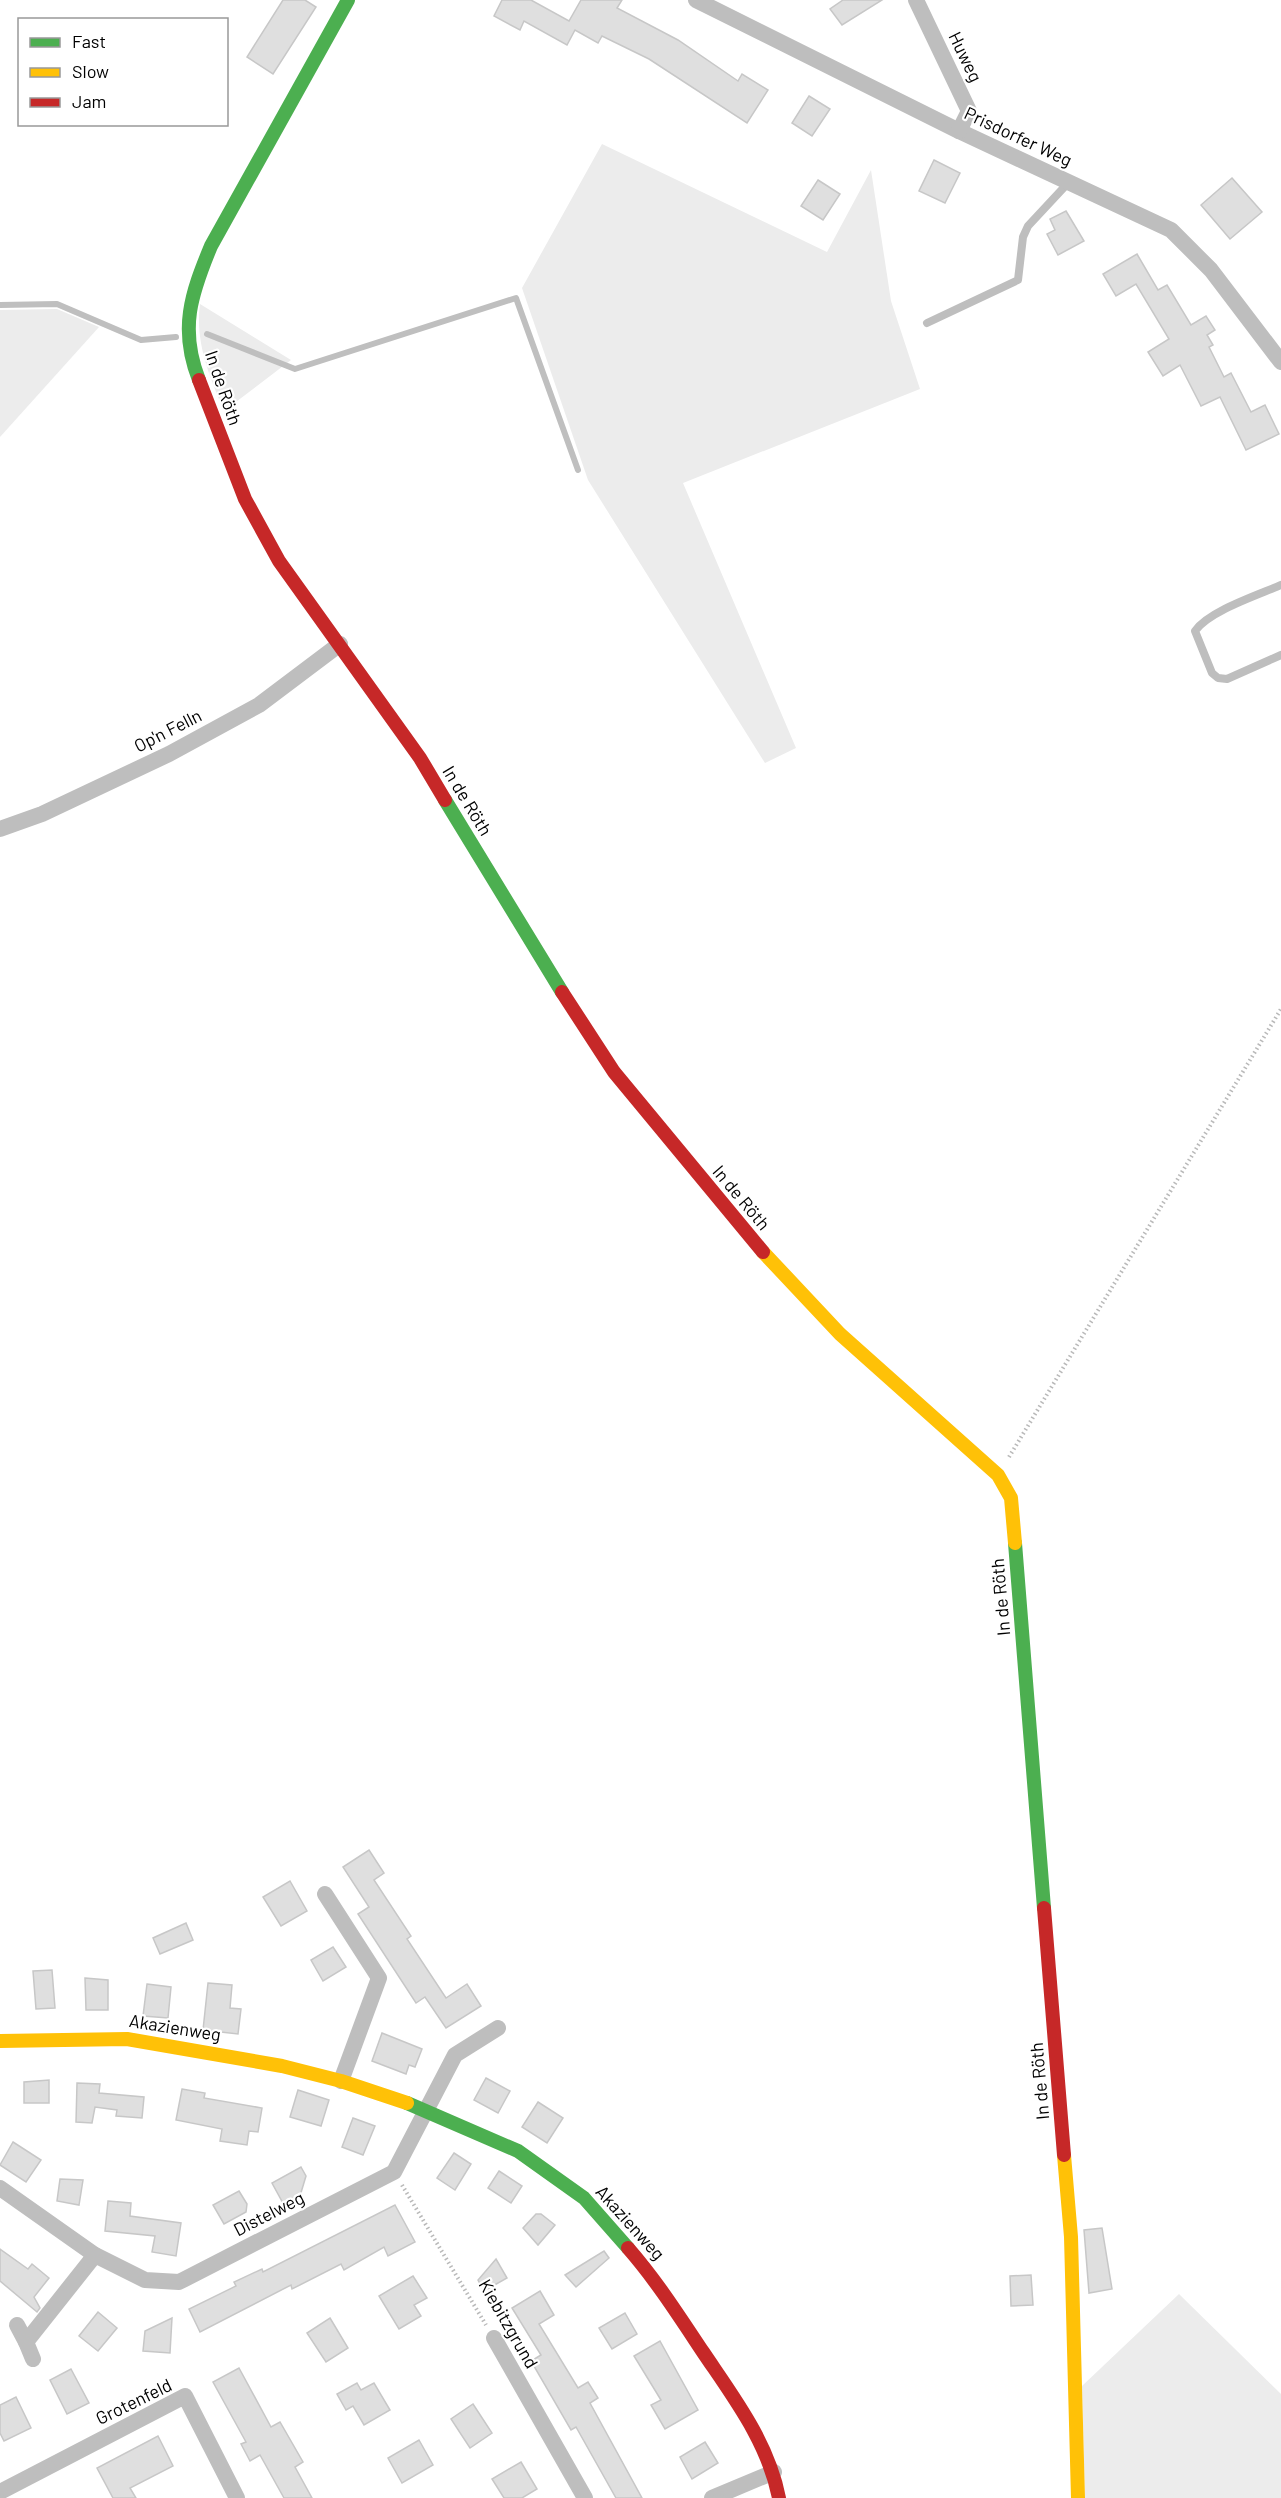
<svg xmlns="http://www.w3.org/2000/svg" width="1281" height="2498" font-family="Barlow,sans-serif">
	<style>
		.green { fill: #ececec }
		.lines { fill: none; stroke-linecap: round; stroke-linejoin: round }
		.stream { stroke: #bfbfbf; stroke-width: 6 }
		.building { fill: #dfdfdf; stroke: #c7c7c7; stroke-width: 1.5 }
		.path { stroke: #b9b9b9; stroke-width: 4; stroke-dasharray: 1.5 3; stroke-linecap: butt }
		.lane { stroke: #bebebe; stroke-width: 8 }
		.street { stroke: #bebebe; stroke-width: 16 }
		.fast { stroke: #4caf50; stroke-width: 14 }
		.slow { stroke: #ffc107; stroke-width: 14 }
		.jam { stroke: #c62828; stroke-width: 14 }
		.labels { text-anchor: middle; stroke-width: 4.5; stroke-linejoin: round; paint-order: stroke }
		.street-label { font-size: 18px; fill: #000; stroke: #fff }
	</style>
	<rect width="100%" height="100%" fill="#fff"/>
	<g class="green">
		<path d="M 602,144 L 827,252 L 871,170 L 891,301 L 920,389 L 683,483 L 796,748 L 765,763 L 588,480 L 522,288 Z"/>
		<path d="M 200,304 L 291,360 L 224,411 C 209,375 195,343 200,304 Z"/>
		<path d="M 57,309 L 99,327 L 0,437 L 0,310 Z"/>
		<path d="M 1179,2294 L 1281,2394 L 1281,2498 L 1085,2498 L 1082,2386 Z"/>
	</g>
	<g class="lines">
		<g class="stream">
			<path d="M 0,305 L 57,304 L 141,340 L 176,337"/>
			<path d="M 207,334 L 295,369 L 516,298 L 578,470"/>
		</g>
	</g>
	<g class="building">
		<path d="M 283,0 L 305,0 L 316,7 L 273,74 L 247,57 Z"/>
		<path d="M 502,0 L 531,0 L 569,21 L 581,0 L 622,0 L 617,8 L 678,40 L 738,81 L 742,74 L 768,90 L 747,123 L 649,59 L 602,36 L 598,43 L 575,30 L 567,45 L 524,21 L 520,30 L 494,16 Z"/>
		<path d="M 843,0 L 882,0 L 842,25 L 830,9 Z"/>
		<path d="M 809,96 L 830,109 L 812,136 L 792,123 Z"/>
		<path d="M 934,160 L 960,173 L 945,203 L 919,191 Z"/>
		<path d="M 1232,178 L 1262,212 L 1230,239 L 1201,205 Z"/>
		<path d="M 818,180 L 840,194 L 823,220 L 801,206 Z"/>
		<path d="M 1066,211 L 1084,241 L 1058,255 L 1047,234 L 1055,230 L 1050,219 Z"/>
		<path d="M 1137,254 L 1158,290 L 1167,285 L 1191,325 L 1206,316 L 1215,330 L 1207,335 L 1213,345 L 1209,347 L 1224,377 L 1231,373 L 1251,412 L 1265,405 L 1279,434 L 1246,450 L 1220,397 L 1201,406 L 1180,365 L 1163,376 L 1148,352 L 1169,339 L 1136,284 L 1116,296 L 1103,274 Z"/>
		<path d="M 369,1850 L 384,1873 L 374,1880 L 411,1936 L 407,1939 L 446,1998 L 467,1984 L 481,2006 L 446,2028 L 425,1997 L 416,2003 L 358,1914 L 369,1907 L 343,1867 Z"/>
		<path d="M 290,1881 L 307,1911 L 281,1926 L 263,1897 Z"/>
		<path d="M 186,1923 L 193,1940 L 160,1954 L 153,1938 Z"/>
		<path d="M 333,1947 L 346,1967 L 323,1981 L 311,1960 Z"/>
		<path d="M 52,1970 L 55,2008 L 36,2009 L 33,1971 Z"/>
		<path d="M 85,1978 L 108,1980 L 108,2010 L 86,2010 Z"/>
		<path d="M 208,1983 L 232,1985 L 230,2008 L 241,2009 L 238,2034 L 203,2030 Z"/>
		<path d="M 147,1984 L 171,1987 L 168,2018 L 143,2016 Z"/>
		<path d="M 382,2033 L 422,2049 L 415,2067 L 409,2065 L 406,2074 L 372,2061 Z"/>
		<path d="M 486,2078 L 510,2091 L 498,2113 L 474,2100 Z"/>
		<path d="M 49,2080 L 49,2103 L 24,2103 L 24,2082 Z"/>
		<path d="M 77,2083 L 100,2084 L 99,2093 L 144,2097 L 142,2118 L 116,2116 L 117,2110 L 95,2107 L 92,2123 L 76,2122 Z"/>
		<path d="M 182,2089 L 205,2093 L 204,2098 L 262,2108 L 258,2132 L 249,2131 L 247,2145 L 220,2141 L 222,2129 L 176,2120 Z"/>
		<path d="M 298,2090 L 329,2100 L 321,2126 L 290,2117 Z"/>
		<path d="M 538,2102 L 563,2118 L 547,2143 L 522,2127 Z"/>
		<path d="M 353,2118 L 375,2126 L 363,2155 L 342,2147 Z"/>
		<path d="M 13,2142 L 41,2160 L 26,2182 L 0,2165 Z"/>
		<path d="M 454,2153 L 471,2164 L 455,2190 L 437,2178 Z"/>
		<path d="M 301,2167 L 306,2176 L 300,2196 L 284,2205 L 272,2183 Z"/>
		<path d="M 499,2171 L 522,2186 L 511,2203 L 488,2188 Z"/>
		<path d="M 60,2179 L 83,2180 L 79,2205 L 57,2201 Z"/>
		<path d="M 239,2191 L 247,2204 L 246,2212 L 224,2224 L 213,2205 Z"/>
		<path d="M 108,2201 L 131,2203 L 130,2216 L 181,2223 L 176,2256 L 152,2252 L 155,2236 L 105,2231 Z"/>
		<path d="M 395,2205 L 415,2242 L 388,2256 L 384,2247 L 344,2270 L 341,2264 L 292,2289 L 291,2285 L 200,2332 L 189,2309 L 236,2286 L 234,2282 L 262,2269 L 263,2272 Z"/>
		<path d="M 536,2214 L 541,2214 L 555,2225 L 538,2245 L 523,2228 Z"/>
		<path d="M 1102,2228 L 1112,2289 L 1089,2293 L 1084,2230 Z"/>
		<path d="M 0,2249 L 28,2269 L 32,2264 L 49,2278 L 34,2297 L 40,2308 L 37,2312 L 0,2281 Z"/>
		<path d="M 604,2251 L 609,2258 L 576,2287 L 565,2275 Z"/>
		<path d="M 496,2259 L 507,2278 L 484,2291 L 478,2280 Z"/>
		<path d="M 1031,2275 L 1033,2305 L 1011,2306 L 1010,2276 Z"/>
		<path d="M 413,2276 L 427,2298 L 414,2305 L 421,2316 L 399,2329 L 379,2296 Z"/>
		<path d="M 540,2291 L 554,2315 L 539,2324 L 578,2388 L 588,2382 L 598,2398 L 590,2403 L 642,2498 L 616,2498 L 576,2427 L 571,2430 L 531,2361 L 541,2355 L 512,2308 Z"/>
		<path d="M 98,2312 L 117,2328 L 98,2351 L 79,2336 Z"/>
		<path d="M 625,2313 L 637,2334 L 612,2349 L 599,2328 Z"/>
		<path d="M 172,2318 L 170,2353 L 143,2351 L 145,2331 Z"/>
		<path d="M 330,2318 L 348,2348 L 326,2362 L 307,2333 Z"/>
		<path d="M 660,2341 L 698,2410 L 665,2429 L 651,2405 L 661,2400 L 634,2356 Z"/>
		<path d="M 239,2368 L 271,2427 L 280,2422 L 303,2462 L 295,2467 L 312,2498 L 284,2498 L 260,2455 L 250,2461 L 241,2444 L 246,2442 L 213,2382 Z"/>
		<path d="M 71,2369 L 89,2403 L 67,2414 L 50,2380 Z"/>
		<path d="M 357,2383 L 361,2390 L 374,2383 L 390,2410 L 364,2425 L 353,2406 L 346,2410 L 337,2394 Z"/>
		<path d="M 16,2397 L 31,2428 L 4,2441 L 0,2433 L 0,2405 Z"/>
		<path d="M 473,2404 L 492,2433 L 470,2448 L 451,2419 Z"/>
		<path d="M 158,2436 L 173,2466 L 130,2488 L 136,2498 L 113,2498 L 97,2468 Z"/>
		<path d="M 419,2440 L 433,2465 L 402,2483 L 388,2458 Z"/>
		<path d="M 705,2442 L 718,2463 L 692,2479 L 680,2457 Z"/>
		<path d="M 521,2462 L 537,2489 L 522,2498 L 504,2498 L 492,2479 Z"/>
	</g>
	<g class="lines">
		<g class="path">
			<path d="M 1009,1457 L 1281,1009"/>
			<path d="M 402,2185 L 486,2325"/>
		</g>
		<g class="lane">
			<path d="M 927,323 L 1018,280 L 1023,237 L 1028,226 L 1069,182"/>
			<path d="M 1281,585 C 1258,595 1209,611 1195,631 L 1212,673 L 1218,678 L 1227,679 L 1281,655"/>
		</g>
		<g class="street">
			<path d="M 696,0 L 959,131 L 1171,230 L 1211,270 L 1281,362"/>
			<path d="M 916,0 L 969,111 L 959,131"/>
			<path d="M 0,829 L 42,814 L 169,754 L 259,705 L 340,644"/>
			<path d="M 325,1894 L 379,1978 L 341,2081"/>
			<path d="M 0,2188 L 95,2255 L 145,2280 L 179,2282 L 394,2172 L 455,2055 L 498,2028"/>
			<path d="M 17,2325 L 26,2342"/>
			<path d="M 494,2338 L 585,2498"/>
			<path d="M 33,2359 L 26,2342 L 95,2255"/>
			<path d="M 0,2492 L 185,2396 L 237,2498"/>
			<path d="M 712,2498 L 774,2472"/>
		</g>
		<g class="fast">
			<path d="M 199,380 C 179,329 191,294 211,246 L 348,0"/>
			<path d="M 445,800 L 562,992"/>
			<path d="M 1015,1543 L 1044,1908"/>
			<path d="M 407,2103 L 518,2151 L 584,2198 L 628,2248"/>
		</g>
		<g class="slow">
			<path d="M 763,1252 L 840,1334 L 998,1475 L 1011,1498 L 1015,1543"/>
			<path d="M 0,2041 L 127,2039 L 282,2066 L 341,2081 L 407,2103"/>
			<path d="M 1064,2155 L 1071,2237 L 1078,2498"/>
		</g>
		<g class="jam">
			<path d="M 199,380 L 245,499 L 279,561 L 420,758 L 445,800"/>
			<path d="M 562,992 L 614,1072 L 763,1252"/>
			<path d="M 1044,1908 L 1064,2155"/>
			<path d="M 628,2248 C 656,2280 679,2316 703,2352 C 734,2398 768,2442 779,2498"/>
		</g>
	</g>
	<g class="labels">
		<g class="street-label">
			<text transform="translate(965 57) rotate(64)" y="6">Huweg</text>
			<text transform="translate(1018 137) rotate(25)" y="6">Prisdorfer Weg</text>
			<text transform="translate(223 388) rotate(71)" y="6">In de Röth</text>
			<text transform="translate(168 731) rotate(-27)" y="6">Op'n Felln</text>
			<text transform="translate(467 801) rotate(59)" y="6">In de Röth</text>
			<text transform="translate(741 1198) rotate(50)" y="6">In de Röth</text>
			<text transform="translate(1001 1597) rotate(-95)" y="6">In de Röth</text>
			<text transform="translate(175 2028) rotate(9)" y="6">Akazienweg</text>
			<text transform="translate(1040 2081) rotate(-95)" y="6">In de Röth</text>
			<text transform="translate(269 2214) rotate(-27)" y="6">Distelweg</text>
			<text transform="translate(630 2223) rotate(48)" y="6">Akazienweg</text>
			<text transform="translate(508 2324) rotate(60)" y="6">Kiebitzgrund</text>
			<text transform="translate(134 2402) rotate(-26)" y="6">Grotenfeld</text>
		</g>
	</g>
	<rect x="18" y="18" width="210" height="108" fill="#ffffff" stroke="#999999" stroke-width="1.5"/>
	<rect x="30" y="38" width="30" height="9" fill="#4caf50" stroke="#999999" stroke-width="1.5"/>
	<text x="72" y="48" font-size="18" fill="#000000">Fast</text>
	<rect x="30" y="68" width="30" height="9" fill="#ffc107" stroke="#999999" stroke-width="1.5"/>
	<text x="72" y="78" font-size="18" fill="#000000">Slow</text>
	<rect x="30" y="98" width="30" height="9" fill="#c62828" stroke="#999999" stroke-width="1.5"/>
	<text x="72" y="108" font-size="18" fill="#000000">Jam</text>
</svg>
